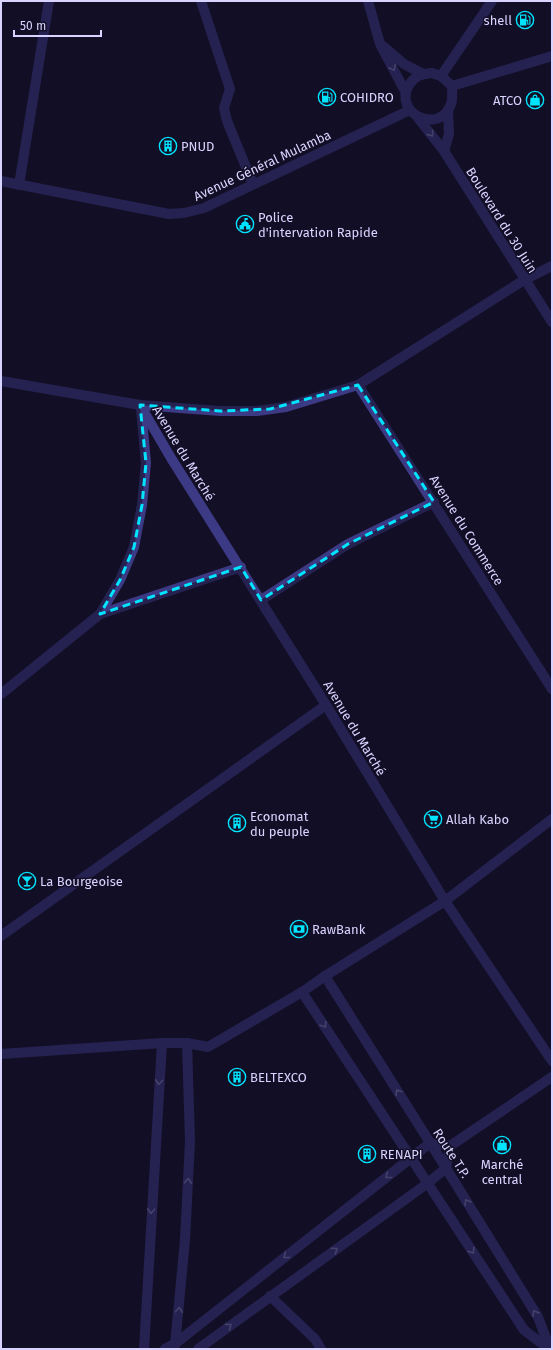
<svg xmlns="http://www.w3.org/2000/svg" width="553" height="1350" font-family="'Fira Sans',sans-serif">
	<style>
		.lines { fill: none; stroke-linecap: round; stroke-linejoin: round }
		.minor { stroke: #3d3a85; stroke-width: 10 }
		.oneway { stroke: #837fbc }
		.marked { fill: none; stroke: #00e5ff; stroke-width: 3; stroke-dasharray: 8 5; stroke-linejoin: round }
		.labels { text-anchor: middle; stroke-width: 3; stroke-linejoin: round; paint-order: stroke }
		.poi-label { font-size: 13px; fill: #d9d4ff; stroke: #130f26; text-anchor: start }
		.street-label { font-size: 13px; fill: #d9d4ff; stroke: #130f26 }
	</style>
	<rect width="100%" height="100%" fill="#130f26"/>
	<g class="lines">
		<g class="minor">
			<path d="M 201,1 L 230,89 L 224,108 L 227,121 L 253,184"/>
			<path d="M 368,1 L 380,44 L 406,93"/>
			<path d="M 383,46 L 404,64 L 423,74"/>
			<path d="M 432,73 L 441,76 L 452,86 C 452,91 453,99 451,104 C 440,136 392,113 409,85 C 414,76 422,74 432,73 Z"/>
			<path d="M 441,76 L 492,1"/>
			<path d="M 452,86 L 552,56"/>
			<path d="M 418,118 L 444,151 L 552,322"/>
			<path d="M 444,151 L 449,134 L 448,111"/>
			<path d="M 1,181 L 169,214 L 184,213 L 204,208 L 410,110"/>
			<path d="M 19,185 L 49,1"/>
			<path d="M 1,381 L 140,405 L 220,411 L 257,411 L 286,407 L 358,385 L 524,280 L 552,266"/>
			<path d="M 358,385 L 552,689"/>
			<path d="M 140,405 L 171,458 L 326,705 L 445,901 L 552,1061"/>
			<path d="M 261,600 L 348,544 L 434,502"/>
			<path d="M 100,614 L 241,567"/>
			<path d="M 1,694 L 100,614 L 120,580 L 134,547 L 142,505 L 146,463 L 141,409"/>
			<path d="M 1,936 L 326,705"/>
			<path d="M 325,976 L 446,1168 L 538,1317 L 550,1349"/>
			<path d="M 302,992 L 524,1330 L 549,1349"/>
			<path d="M 1,1054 L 162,1043 L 187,1043 L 208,1047 L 302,992 L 325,976 L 445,901 L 552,819"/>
			<path d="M 270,1296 L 315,1339 L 321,1349"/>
			<path d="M 175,1345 L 185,1240 L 190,1141 L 187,1043"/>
			<path d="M 144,1349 L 162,1043"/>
			<path d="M 165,1349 L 176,1343 L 430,1143 L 450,1146 L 552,1077"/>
			<path d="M 198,1349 L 428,1183 L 446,1168 L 450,1146"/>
		</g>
	</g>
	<defs><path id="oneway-chevron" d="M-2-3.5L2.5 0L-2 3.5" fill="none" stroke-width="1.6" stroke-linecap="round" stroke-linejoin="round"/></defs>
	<g class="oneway">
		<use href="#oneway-chevron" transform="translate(393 68) rotate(63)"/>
		<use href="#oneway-chevron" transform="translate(431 134) rotate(53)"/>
		<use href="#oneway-chevron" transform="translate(324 1025) rotate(57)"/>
		<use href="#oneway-chevron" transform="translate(159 1082) rotate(94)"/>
		<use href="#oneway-chevron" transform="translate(398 1092) rotate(-122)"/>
		<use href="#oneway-chevron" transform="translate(388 1176) rotate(142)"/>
		<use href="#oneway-chevron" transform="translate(188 1181) rotate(-87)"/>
		<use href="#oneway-chevron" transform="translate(467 1202) rotate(-121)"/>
		<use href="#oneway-chevron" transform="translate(151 1211) rotate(93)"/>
		<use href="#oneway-chevron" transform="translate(335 1250) rotate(-36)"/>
		<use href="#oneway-chevron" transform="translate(472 1251) rotate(57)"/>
		<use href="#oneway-chevron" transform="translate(286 1256) rotate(142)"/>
		<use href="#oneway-chevron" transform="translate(179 1310) rotate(-85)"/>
		<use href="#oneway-chevron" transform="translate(535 1313) rotate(-120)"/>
		<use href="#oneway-chevron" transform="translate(229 1326) rotate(-36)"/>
	</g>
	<path d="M0 0H553V1350H0ZM 358,385 L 434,502 L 348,544 L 261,600 L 241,567 L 100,614 L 120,580 L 134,547 L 142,505 L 146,463 L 140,405 L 220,411 L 270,409 Z" fill="#130f26" fill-opacity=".55" fill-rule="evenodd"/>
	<path class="marked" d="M 358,385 L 434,502 L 348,544 L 261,600 L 241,567 L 100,614 L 120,580 L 134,547 L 142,505 L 146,463 L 140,405 L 220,411 L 270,409 Z"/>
	<defs>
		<symbol id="fuel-ring" viewBox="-11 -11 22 22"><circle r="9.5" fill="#130f26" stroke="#00e5ff" stroke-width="1.5"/><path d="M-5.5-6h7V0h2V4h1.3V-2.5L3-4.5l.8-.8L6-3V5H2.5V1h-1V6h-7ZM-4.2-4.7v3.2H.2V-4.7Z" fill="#00e5ff"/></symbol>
		<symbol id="shop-ring" viewBox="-11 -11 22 22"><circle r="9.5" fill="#130f26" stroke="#00e5ff" stroke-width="1.5"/><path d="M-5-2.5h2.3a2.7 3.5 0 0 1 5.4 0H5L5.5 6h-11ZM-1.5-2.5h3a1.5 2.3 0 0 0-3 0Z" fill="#00e5ff"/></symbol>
		<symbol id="building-ring" viewBox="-11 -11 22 22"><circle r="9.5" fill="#130f26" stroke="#00e5ff" stroke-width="1.5"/><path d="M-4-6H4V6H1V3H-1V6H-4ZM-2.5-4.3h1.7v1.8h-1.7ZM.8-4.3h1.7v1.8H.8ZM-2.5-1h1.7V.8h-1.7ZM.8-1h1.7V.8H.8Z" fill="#00e5ff"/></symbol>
		<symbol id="civic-ring" viewBox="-11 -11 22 22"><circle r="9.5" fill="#130f26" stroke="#00e5ff" stroke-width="1.5"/><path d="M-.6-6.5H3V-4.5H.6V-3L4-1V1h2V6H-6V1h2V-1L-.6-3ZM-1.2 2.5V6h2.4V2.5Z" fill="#00e5ff"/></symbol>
		<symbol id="supermarket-ring" viewBox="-11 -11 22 22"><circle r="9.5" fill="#130f26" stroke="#00e5ff" stroke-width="1.5"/><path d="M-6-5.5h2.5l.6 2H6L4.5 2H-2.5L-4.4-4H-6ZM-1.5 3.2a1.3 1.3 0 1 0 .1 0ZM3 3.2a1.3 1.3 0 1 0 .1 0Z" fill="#00e5ff"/></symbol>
		<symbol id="bar-ring" viewBox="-11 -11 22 22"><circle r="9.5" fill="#130f26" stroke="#00e5ff" stroke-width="1.5"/><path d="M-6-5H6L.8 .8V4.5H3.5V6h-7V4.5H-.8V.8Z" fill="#00e5ff"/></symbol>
		<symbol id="bank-ring" viewBox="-11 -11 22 22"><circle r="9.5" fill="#130f26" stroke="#00e5ff" stroke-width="1.5"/><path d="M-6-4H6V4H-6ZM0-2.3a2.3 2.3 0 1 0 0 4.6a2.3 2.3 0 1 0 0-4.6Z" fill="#00e5ff"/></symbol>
	</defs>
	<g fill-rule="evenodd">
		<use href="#fuel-ring" x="515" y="10" width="20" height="20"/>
		<use href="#fuel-ring" x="317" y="87" width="20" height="20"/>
		<use href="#shop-ring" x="525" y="90" width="20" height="20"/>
		<use href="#building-ring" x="158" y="136" width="20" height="20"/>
		<use href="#civic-ring" x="235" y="214" width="20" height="20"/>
		<use href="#supermarket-ring" x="423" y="809" width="20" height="20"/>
		<use href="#building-ring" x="227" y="813" width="20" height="20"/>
		<use href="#bar-ring" x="17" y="871" width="20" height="20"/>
		<use href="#bank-ring" x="289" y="919" width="20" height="20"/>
		<use href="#building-ring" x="227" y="1067" width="20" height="20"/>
		<use href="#shop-ring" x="492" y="1135" width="20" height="20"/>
		<use href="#building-ring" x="357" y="1144" width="20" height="20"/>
	</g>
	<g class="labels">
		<g class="poi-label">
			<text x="512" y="25" text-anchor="end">shell</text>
			<text x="340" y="102">COHIDRO</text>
			<text x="522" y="105" text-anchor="end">ATCO</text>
			<text x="181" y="151">PNUD</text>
			<text x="258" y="222">Police<tspan x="258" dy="15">d'intervation Rapide</tspan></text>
			<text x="250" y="821">Economat<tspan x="250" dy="15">du peuple</tspan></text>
			<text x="446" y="824">Allah Kabo</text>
			<text x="40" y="886">La Bourgeoise</text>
			<text x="312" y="934">RawBank</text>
			<text x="250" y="1082">BELTEXCO</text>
			<text x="380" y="1159">RENAPI</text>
			<text x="502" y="1169" text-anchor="middle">Marché<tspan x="502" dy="15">central</tspan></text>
		</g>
		<g class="street-label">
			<text transform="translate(262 165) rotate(-25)" y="5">Avenue Général Mulamba</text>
			<text transform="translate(502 220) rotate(58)" y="5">Boulevard du 30 Juin</text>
			<text transform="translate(184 453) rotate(59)" y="5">Avenue du Marché</text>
			<text transform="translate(467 530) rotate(58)" y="5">Avenue du Commerce</text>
			<text transform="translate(355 728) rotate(59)" y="5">Avenue du Marché</text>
			<text transform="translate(452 1153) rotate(57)" y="5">Route T.P.</text>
		</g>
	</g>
	<rect width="553" height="1350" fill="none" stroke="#d9d4ff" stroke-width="4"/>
	<path d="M14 30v6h87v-6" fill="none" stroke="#d9d4ff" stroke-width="2"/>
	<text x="20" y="30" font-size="12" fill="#d9d4ff" stroke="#130f26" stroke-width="3" paint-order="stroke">50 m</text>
</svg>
